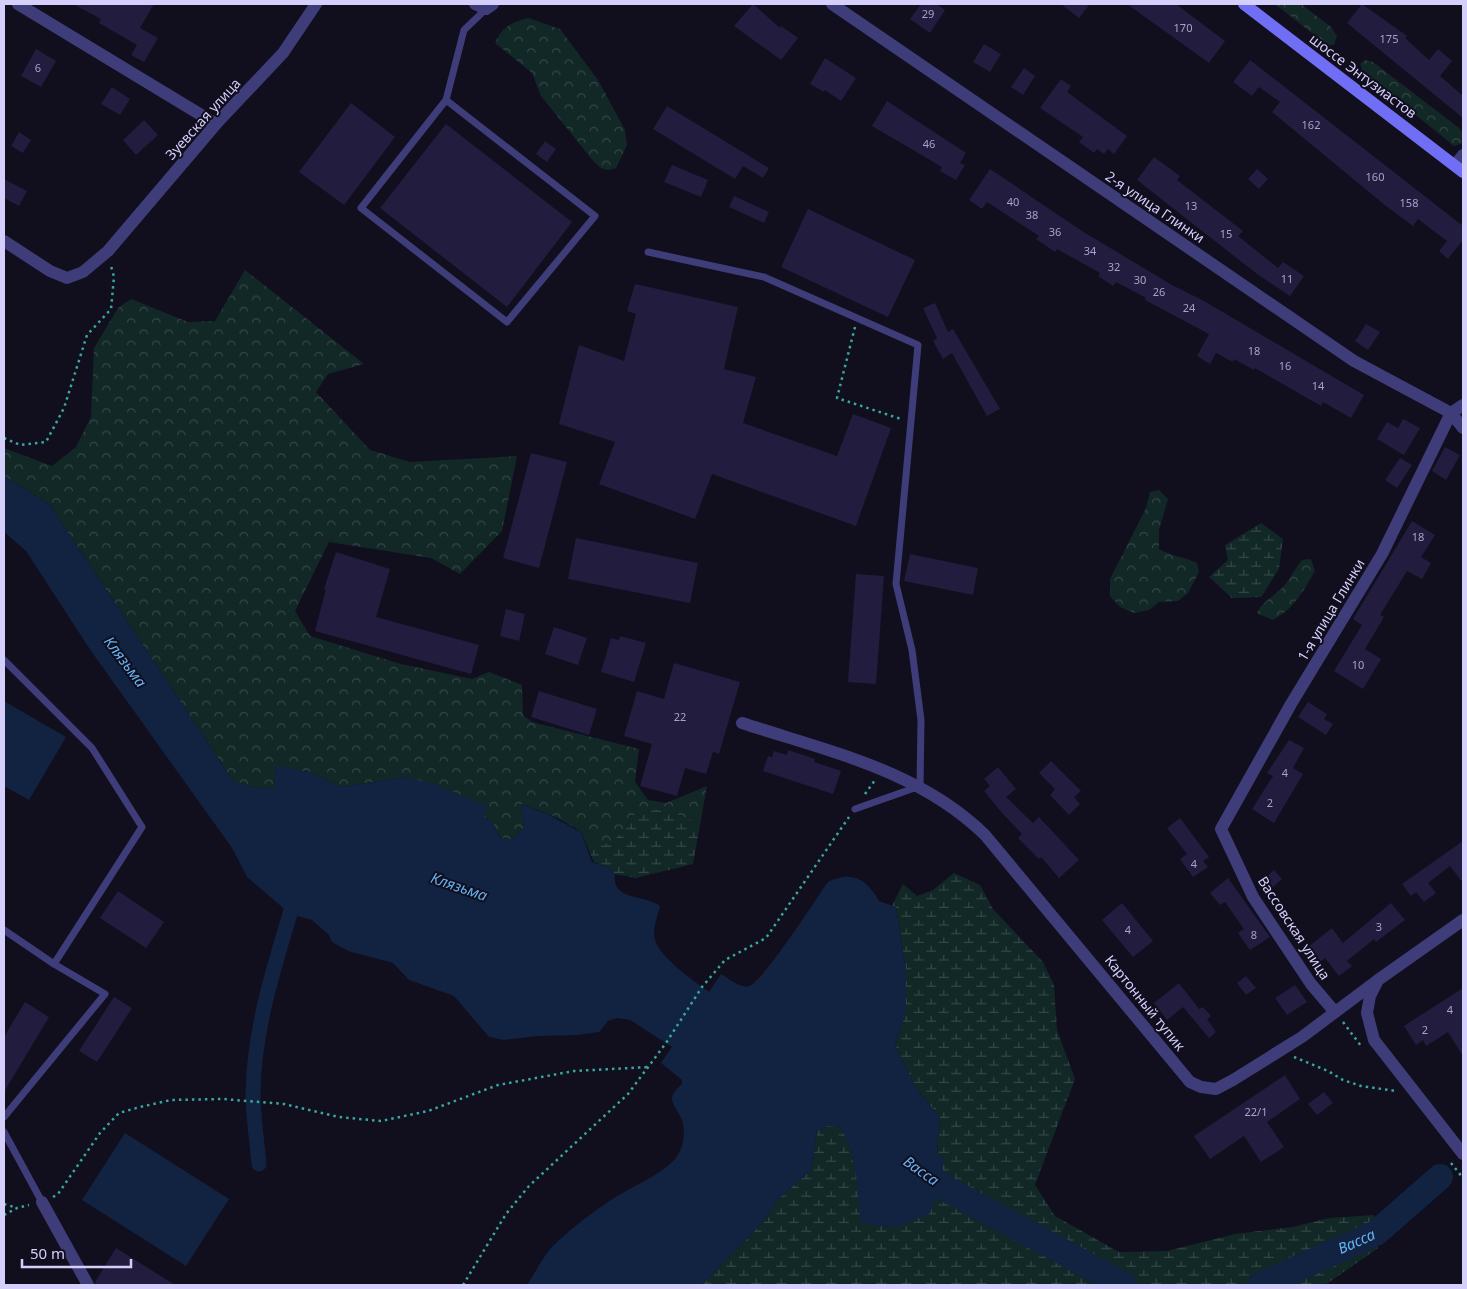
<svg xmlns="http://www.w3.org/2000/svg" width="1467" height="1289" font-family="'Noto Sans',sans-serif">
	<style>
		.forest { fill: url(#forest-crowns) }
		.wetland { fill: url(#wetland-marsh) }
		.water { fill: #112340 }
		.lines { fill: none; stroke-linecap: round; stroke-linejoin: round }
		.canal { stroke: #112340; stroke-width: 15 }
		.river { stroke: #112340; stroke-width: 26 }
		.building { fill: #221c3e }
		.path { stroke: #37a7a0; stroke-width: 2.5; stroke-dasharray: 2.5 4; stroke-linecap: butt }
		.service { stroke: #3e3d7a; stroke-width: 7 }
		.minor { stroke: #3e3d7a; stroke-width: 12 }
		.tertiary { stroke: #3e3d7a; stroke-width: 12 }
		.secondary { stroke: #706ef4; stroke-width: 12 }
		.labels { text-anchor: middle; stroke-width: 4; stroke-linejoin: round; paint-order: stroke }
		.number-label { font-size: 11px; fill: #a8a2cc }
		.street-label { font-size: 14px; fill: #d4cffb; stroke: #110e1e }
		.water-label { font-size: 15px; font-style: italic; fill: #65b3f3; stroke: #110e1e }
	</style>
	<defs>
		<pattern id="forest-crowns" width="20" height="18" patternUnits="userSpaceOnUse" patternTransform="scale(1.25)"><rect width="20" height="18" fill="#122827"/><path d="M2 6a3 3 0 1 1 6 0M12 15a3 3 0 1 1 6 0" fill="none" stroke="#344647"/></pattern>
		<pattern id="wetland-marsh" width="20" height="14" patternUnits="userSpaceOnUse" patternTransform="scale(1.25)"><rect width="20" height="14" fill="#122827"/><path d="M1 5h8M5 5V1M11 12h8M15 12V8" fill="none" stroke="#344647"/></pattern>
	</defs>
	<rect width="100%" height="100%" fill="#110e1e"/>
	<g class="forest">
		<path d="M 1275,4 L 1301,4 L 1331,27 L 1337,36 L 1334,45 L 1327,45 Z"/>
		<path d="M 528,18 L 560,29 L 598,80 L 625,130 L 627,145 L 616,168 C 606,172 601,169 594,162 L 541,96 L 532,73 L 495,43 C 502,27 512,22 528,18 Z"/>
		<path d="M 1365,60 L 1373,62 L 1459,128 L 1463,133 L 1463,143 L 1454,146 L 1363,72 L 1360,64 Z"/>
		<path d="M 245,270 L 364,364 L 328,374 L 316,392 L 370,450 L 410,462 L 517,456 L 502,531 L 460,574 L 431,558 L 329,542 L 295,611 L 310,636 L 401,664 L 472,679 L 489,672 L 522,685 L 523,715 L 532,722 L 639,749 L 635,782 L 648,800 L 666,803 L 707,786 L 700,825 L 679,815 L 628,823 C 621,833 613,847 599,845 C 591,844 587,837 581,832 C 563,819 541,811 521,804 L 524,827 L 511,840 L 500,837 L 492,822 L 484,817 L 487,806 L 406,777 L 341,787 L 310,772 L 276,767 L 274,789 L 252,787 L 233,781 L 49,504 L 4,476 L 4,448 L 52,466 L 76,447 L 91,417 L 94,348 L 118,308 L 131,299 L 188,322 L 215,321 Z"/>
		<path d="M 1159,490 L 1168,499 L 1159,530 L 1159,549 C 1172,557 1183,556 1197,563 L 1199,572 L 1188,593 L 1178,601 L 1159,602 L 1149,610 L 1134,613 L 1120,607 L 1110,596 L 1110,579 L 1146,508 L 1150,492 Z"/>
		<path d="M 1311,559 L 1315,571 C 1304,590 1293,611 1272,620 L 1257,613 C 1262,601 1275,596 1284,586 C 1291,578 1295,568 1302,560 Z"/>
	</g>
	<g class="wetland">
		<path d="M 1261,523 L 1283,539 L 1279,569 L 1261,597 L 1232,598 L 1209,577 L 1228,560 L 1225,545 Z"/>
		<path d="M 650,808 L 679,815 L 700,825 L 693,864 L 636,878 L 615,874 L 610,868 L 594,862 L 581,832 C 610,861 620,832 638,810 Z"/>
		<path d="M 954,873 L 980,885 L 993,909 L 1043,962 L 1054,985 L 1057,1030 L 1075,1079 L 1035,1185 L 1055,1216 L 1119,1252 L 1167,1251 L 1235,1234 L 1292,1227 L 1329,1218 L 1374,1215 L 1378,1248 L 1328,1283 L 1319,1285 L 702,1285 L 762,1223 L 778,1199 L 812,1169 L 817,1131 L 828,1126 L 840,1127 L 847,1139 L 853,1158 L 937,1153 L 940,1118 L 916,1088 L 895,1045 L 906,1012 L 906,970 L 896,907 L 892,906 L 903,884 L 917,896 L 933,890 Z"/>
	</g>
	<g class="water">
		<path d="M 4,476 L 49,504 L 233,781 L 252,787 L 274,789 L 276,766 L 310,772 L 341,787 L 406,777 L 434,784 L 487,806 L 484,817 L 492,822 L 500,837 L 511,840 L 524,827 L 521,804 L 547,814 L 581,832 L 592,862 L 610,868 L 615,874 C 611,901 644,894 660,906 C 658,915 654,924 654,933 C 653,954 694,981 709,992 L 721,974 C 728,978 741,989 749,986 C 763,982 815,900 828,882 C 853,870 867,880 879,901 L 896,907 L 906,970 L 906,1012 L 895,1045 L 916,1088 L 940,1118 L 937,1153 L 943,1159 L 943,1187 L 929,1214 L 894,1228 L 861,1223 C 857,1191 858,1155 840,1127 L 828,1126 L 817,1131 L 812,1169 L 778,1199 L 762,1223 L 702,1285 L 527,1285 C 535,1273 542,1258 552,1247 C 567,1232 587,1216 605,1204 C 625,1189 659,1177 675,1159 C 684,1148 687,1128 680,1116 C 672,1101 666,1098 682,1084 L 682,1080 L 661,1063 L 672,1047 L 630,1020 L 617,1018 L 608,1021 L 599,1032 L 579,1035 L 538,1036 L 504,1040 L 489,1037 L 454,996 L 409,980 L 393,963 L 348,951 L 332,942 L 329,935 L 312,920 L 290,914 L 247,877 L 232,848 L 91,651 L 26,551 L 4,532 Z"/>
		<path d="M 4,701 L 66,737 L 29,800 L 4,786 Z"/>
		<path d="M 125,1133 L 229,1199 L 186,1266 L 82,1200 Z"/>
	</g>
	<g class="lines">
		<path class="canal" d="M 259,1164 C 257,1141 253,1116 253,1092 C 254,1025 277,958 296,894"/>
		<g class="river">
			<path d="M 914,1167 L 943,1187 L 1124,1285"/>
			<path id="s1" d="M 1261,1285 L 1376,1233 L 1440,1177"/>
		</g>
	</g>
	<g class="building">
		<path d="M 73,4 L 154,4 L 140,28 L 158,38 L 144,62 L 131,55 L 137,45 L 99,23 L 101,19 Z"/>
		<path d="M 753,4 L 780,28 L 781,26 L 798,38 L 781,60 L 734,26 Z"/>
		<path d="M 921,4 L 936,4 L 945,10 L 930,33 L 910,19 Z"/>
		<path d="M 1061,4 L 1090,4 L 1079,18 Z"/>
		<path d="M 1127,4 L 1176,4 L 1225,41 L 1209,63 Z"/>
		<path d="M 1362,4 L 1407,36 L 1405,38 L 1429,60 L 1438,49 L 1452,61 L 1440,76 L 1463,96 L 1463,118 L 1347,23 Z"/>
		<path d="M 984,44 L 1001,54 L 990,72 L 973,62 Z"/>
		<path d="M 36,49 L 56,61 L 41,87 L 21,76 Z"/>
		<path d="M 825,58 L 856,78 L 841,101 L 825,90 L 824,92 L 810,84 Z"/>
		<path d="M 1250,60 L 1463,226 L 1463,240 L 1448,259 L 1439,251 L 1447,241 L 1418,219 L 1413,226 L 1386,206 L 1272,112 L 1280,102 L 1259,87 L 1252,96 L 1233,82 Z"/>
		<path d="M 1024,68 L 1035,76 L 1023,95 L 1011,87 Z"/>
		<path d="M 1061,79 L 1071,86 L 1067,92 L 1127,136 L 1114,154 L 1108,149 L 1104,154 L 1097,149 L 1094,153 L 1079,142 L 1083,137 L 1040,108 Z"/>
		<path d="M 112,87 L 130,99 L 120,115 L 101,104 Z"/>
		<path d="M 887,101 L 966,153 L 960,163 L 965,165 L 956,180 L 940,171 L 942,167 L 872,126 Z"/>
		<path d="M 351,103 L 395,137 L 344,205 L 299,172 Z"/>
		<path d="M 667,106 L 769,168 L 763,178 L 743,166 L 735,179 L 653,129 Z"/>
		<path d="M 144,120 L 158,135 L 136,155 L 123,140 Z"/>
		<path d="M 446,124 L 572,222 L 507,307 L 380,208 Z"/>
		<path d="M 19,132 L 31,140 L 23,153 L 11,146 Z"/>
		<path d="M 545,141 L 556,149 L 547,162 L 536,154 Z"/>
		<path d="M 1154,157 L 1180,176 L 1177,180 L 1243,231 L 1238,236 L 1278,268 L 1283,262 L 1304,276 L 1290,296 L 1257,274 L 1137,180 Z"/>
		<path d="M 672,165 L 708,180 L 701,197 L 664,182 Z"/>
		<path d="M 990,169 L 1082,231 L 1172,285 L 1204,301 L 1364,395 L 1351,418 L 1323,402 L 1321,406 L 1255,368 L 1254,370 L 1234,359 L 1233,362 L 1216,353 L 1210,364 L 1197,356 L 1209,334 L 1145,300 L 1146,298 L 1116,282 L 1113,286 L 1098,276 L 1100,273 L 1057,249 L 1055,252 L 1036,239 L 1039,236 L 987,202 L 982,209 L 969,200 Z"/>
		<path d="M 1257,169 L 1268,179 L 1259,189 L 1248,179 Z"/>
		<path d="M 4,179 L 27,191 L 19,206 L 4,198 Z"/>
		<path d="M 734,196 L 769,212 L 764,223 L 729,207 Z"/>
		<path d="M 808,209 L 915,260 L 888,317 L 781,267 Z"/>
		<path d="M 635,284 L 738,307 L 724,369 L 756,377 L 743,423 L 837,456 L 853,414 L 891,428 L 856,526 L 712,474 L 695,519 L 599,484 L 615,442 L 559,424 L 579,345 L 624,361 L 636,314 L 627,311 Z"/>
		<path d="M 935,303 L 948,332 L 953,329 L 1000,409 L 987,416 L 952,353 L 943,359 L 933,341 L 937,338 L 923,308 Z"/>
		<path d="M 1366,324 L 1380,332 L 1368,350 L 1355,341 Z"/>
		<path d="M 1403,419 L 1420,428 L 1404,455 L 1377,439 L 1387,422 L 1398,428 Z"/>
		<path d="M 1445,447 L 1460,455 L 1446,480 L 1432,471 Z"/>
		<path d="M 531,453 L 567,462 L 539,568 L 503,558 Z"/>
		<path d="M 1400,458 L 1412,465 L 1397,488 L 1385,480 Z"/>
		<path d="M 1412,521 L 1435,535 L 1421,557 L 1431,563 L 1422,579 L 1407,571 L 1380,615 L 1384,617 L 1365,649 L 1381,659 L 1363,689 L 1334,671 L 1362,625 L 1353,619 Z"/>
		<path d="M 576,538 L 698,563 L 690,603 L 568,579 Z"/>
		<path d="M 336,552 L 390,569 L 376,617 L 479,645 L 471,674 L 315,631 L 326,589 L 324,589 Z"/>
		<path d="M 910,554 L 978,568 L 973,595 L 904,581 Z"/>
		<path d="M 856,574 L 884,576 L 876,684 L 848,682 Z"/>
		<path d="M 506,609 L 525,614 L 519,641 L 500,636 Z"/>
		<path d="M 554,627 L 587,638 L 578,665 L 545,654 Z"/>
		<path d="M 620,636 L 646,643 L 634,682 L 601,672 L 611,638 L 619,640 Z"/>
		<path d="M 674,663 L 740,682 L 719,754 L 713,752 L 706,774 L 685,768 L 677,796 L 640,786 L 652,744 L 624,736 L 637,691 L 664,699 Z"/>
		<path d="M 539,691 L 597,709 L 589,735 L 531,717 Z"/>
		<path d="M 1308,702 L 1327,714 L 1324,719 L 1333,724 L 1326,735 L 1298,717 Z"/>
		<path d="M 1289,740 L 1304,748 L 1293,768 L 1303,774 L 1274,823 L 1252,809 L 1273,776 L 1267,773 Z"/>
		<path d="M 788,750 L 815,759 L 814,762 L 841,771 L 833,794 L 763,771 L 768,756 L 772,757 L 774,751 L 787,755 Z"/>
		<path d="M 1051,761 L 1081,791 L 1074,797 L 1080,804 L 1069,815 L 1050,795 L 1055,789 L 1039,773 Z"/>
		<path d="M 998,767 L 1016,789 L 1006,797 L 1033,823 L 1039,817 L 1079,860 L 1059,878 L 1041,857 L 1039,859 L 1018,838 L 1022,834 L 1002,813 L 984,791 L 990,786 L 984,779 Z"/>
		<path d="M 1180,818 L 1209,857 L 1203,861 L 1208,867 L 1193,877 L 1180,859 L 1187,854 L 1167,828 Z"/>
		<path d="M 1463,841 L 1463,883 L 1450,866 L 1428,883 L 1436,893 L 1424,902 L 1416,892 L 1411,896 L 1402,884 Z"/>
		<path d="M 1274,870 L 1282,879 L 1270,890 L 1262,881 Z"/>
		<path d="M 1228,878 L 1270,937 L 1250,950 L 1238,933 L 1244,929 L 1225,902 L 1220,905 L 1210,893 Z"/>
		<path d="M 118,891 L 164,922 L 146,948 L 100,918 Z"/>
		<path d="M 1122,903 L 1153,941 L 1133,957 L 1102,920 Z"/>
		<path d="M 1391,903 L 1405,920 L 1376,942 L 1374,939 L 1347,961 L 1352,966 L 1339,976 L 1325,958 L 1319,963 L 1307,948 L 1332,928 L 1343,943 Z"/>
		<path d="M 1246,976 L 1256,988 L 1246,995 L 1237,983 Z"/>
		<path d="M 1179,983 L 1199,1009 L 1203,1007 L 1211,1016 L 1207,1019 L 1216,1032 L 1209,1038 L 1183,1007 L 1167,1020 L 1154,1003 Z"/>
		<path d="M 1295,985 L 1307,1002 L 1287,1015 L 1275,998 Z"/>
		<path d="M 1463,988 L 1463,1056 L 1448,1032 L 1426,1046 L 1423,1040 L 1416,1045 L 1404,1026 Z"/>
		<path d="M 114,997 L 132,1008 L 97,1062 L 79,1051 Z"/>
		<path d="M 25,1002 L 49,1017 L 4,1092 L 4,1037 Z"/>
		<path d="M 1285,1075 L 1300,1099 L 1267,1122 L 1284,1147 L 1261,1162 L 1244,1136 L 1210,1159 L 1194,1136 Z"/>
		<path d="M 1324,1092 L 1333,1103 L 1317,1115 L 1308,1104 Z"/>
		<path d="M 116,1248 L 175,1285 L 96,1285 L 95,1282 Z"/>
	</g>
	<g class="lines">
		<g class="path">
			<path d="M 855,327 L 837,398 L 901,419"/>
			<path d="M 4,438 L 20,445 L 46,442 L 64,408 L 87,335 L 111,309 L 114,277 L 111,266"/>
			<path d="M 865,794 L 875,780"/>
			<path d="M 1343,1022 L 1361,1046"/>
			<path d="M 1294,1057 L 1328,1071 L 1343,1080 L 1361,1086 L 1396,1091"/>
			<path d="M 1451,1163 L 1463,1178"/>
			<path d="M 53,1197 L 58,1194 L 100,1133 L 119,1113 L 140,1107 L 171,1100 L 223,1099 L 284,1104 L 339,1117 L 381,1121 L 428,1111 L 498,1085 L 574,1071 L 649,1067"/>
			<path d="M 4,1204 L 17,1208"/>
			<path d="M 4,1215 L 17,1208 L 29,1205"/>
			<path d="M 463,1285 L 506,1214 L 529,1186 L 628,1094 L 666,1043 L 702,987 L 725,960 L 766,938 L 849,817"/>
		</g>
		<g class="service">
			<path d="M 446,100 L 595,216 L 507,322 L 361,208 L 446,100 L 464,30 L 486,9"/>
			<path d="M 648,252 L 764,277 L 918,345 L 896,584 L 912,650 L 921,720 L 920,786 L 855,809"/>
			<path d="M 4,660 L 92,748 L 142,827 L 54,964 L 105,994 L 4,1117"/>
			<path d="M 4,930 L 54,964"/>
			<path d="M 4,1132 L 42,1202"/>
		</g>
		<g class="minor">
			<path d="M 18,4 L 216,124"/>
			<path d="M 475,4 L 486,9 L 493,4"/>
			<path d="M 832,4 L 1354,361 L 1451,413 L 1463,428"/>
			<path d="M 1455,165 L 1463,155"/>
			<path d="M 4,241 L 50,271 L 67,278 L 83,272 L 108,251 L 216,124 L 283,53 L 316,4"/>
			<path d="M 742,723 C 827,751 919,770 985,835 L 1190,1082 L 1201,1087 L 1216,1089 L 1233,1080 L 1302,1037 L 1378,980"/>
			<path d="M 1334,1011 L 1311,984 L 1253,897 L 1221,829 L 1291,704 L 1382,554 L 1451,413 L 1463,405"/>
			<path d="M 42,1202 L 88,1285"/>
		</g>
		<path class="tertiary" d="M 1463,920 L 1378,980 L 1370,996 L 1367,1013 L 1374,1040 L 1463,1154"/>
		<path class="secondary" d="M 1244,4 L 1463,172"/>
	</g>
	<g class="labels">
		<g class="number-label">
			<text x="928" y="18">29</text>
			<text x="1183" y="32">170</text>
			<text x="1389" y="43">175</text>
			<text x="38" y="72">6</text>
			<text x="1311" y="129">162</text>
			<text x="929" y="148">46</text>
			<text x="1375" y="181">160</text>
			<text x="1013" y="206">40</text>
			<text x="1409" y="207">158</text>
			<text x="1191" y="210">13</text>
			<text x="1032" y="219">38</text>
			<text x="1055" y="236">36</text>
			<text x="1226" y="238">15</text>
			<text x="1090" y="255">34</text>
			<text x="1114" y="271">32</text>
			<text x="1287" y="283">11</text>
			<text x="1140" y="284">30</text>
			<text x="1159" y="296">26</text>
			<text x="1189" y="312">24</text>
			<text x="1254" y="355">18</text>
			<text x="1285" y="370">16</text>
			<text x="1318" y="390">14</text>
			<text x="1418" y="541">18</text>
			<text x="1358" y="669">10</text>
			<text x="680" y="721">22</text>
			<text x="1285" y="777">4</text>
			<text x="1270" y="807">2</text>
			<text x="1194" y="868">4</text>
			<text x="1379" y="931">3</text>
			<text x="1128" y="934">4</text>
			<text x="1254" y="939">8</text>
			<text x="1450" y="1014">4</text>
			<text x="1425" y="1034">2</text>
			<text x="1256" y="1116">22/1</text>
		</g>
		<g class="street-label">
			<text transform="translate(1363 76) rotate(37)" y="5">шоссе Энтузиастов</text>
			<text transform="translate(203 119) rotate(-48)" y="5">Зуевская улица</text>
			<text transform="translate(1155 207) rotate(34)" y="5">2-я улица Глинки</text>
			<text transform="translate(1331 610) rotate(-59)" y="5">1-я улица Глинки</text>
			<text transform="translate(1294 928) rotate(57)" y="5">Вассовская улица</text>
			<text transform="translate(1145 1003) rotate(51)" y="5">Картонный тупик</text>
		</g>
		<g class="water-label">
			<text transform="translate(125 662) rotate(53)" y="5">Клязьма</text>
			<text transform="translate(459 887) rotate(19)" y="5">Клязьма</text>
			<text transform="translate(921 1171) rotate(35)" y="5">Васса</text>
			<text dy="5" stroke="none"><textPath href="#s1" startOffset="105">Васса</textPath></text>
		</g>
	</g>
	<rect width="1467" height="1289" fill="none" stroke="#d4cffb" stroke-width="10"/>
	<path d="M22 1259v8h109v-8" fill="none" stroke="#d4cffb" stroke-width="2.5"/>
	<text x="30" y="1259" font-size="15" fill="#d4cffb" stroke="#110e1e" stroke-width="4" paint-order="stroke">50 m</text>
</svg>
